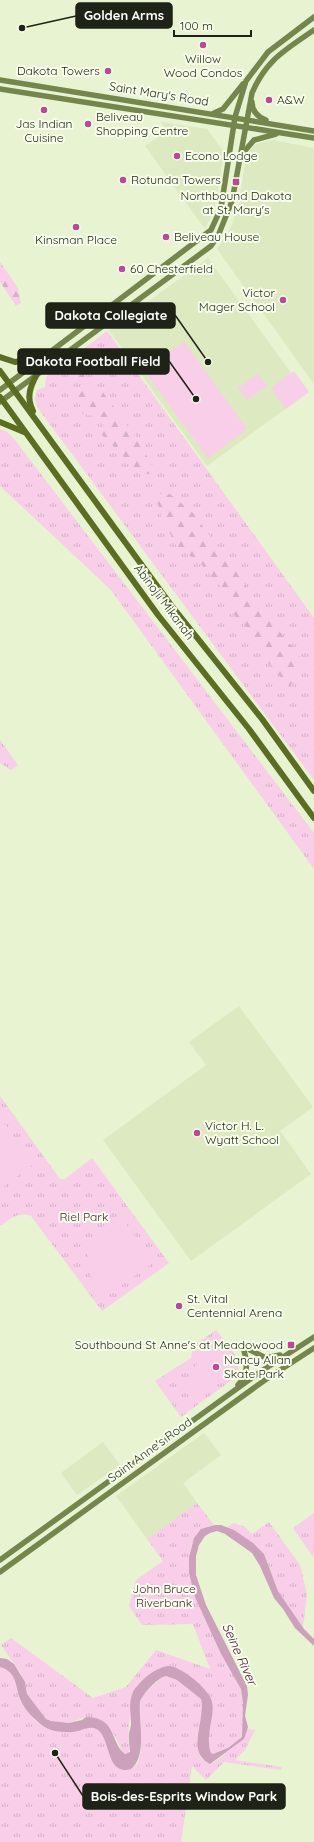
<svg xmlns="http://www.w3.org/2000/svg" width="314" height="1842" font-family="Quicksand,sans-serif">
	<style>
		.built { fill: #dce9c1 }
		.grass { fill: url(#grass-tufts) }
		.forest { fill: url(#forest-firs) }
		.pitch { fill: #f8cee9 }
		.water { fill: #cba1bc }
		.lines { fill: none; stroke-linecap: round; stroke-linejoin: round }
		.secondary { stroke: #75864d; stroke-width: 5.5 }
		.primary { stroke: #5a6d21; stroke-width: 6 }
		.poi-dot { fill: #be479e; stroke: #f7feea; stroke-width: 1.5 }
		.labels { text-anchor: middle; stroke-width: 4; stroke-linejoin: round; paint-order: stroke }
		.poi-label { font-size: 12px; fill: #1f2317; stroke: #f7feea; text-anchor: start }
		.street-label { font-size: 12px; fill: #1f2317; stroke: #f7feea }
		.park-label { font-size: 12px; fill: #532045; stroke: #f7feea }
		.water-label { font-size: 13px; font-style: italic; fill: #582449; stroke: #f7feea }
		.leader { fill: none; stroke: #1f2317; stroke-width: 1.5 }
		.callout-dot { fill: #1f2317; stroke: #f7feea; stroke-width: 1.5 }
		.callout { fill: #1f2317; stroke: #1f2317; stroke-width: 1.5 }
		.callout-label { font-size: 13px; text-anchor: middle; font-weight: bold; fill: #fff }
	</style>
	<defs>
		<pattern id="grass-tufts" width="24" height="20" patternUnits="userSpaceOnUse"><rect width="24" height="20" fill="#f8cee9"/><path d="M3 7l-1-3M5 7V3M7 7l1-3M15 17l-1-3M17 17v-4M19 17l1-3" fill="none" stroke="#d4b1c7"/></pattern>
		<pattern id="forest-firs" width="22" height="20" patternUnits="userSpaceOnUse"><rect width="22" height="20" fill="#f8cee9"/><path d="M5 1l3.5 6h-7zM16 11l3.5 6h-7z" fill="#d4b1c7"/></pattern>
	</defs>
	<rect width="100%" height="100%" fill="#e8f3d1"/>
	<g class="built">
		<path d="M 161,122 L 207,129 L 224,152 L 214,211 L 205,229 L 145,146 L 167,131 Z"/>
		<path d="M 273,140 L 313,148 L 314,149 L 314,384 L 217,249 L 231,227 L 238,207 L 246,158 L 250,150 L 258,143 Z"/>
		<path d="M 208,258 L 306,394 L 207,466 L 109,330 Z"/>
		<path d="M 239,1006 L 313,1107 L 280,1131 L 311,1174 L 191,1261 L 103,1140 L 206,1065 L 189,1042 Z"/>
		<path d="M 204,1433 L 221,1455 L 183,1483 L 197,1503 L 147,1539 L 116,1496 Z"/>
		<path d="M 103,1442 L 120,1465 L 77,1495 L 61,1473 Z"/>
	</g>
	<g class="grass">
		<path d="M 107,331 L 314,618 L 314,780 L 37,407 L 35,398 L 37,390 L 45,387 L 46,377 Z"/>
		<path d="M 0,429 L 7,432 L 15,440 L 314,833 L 314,869 L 111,590 L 0,486 Z"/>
		<path d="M 0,740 L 18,765 L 11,770 L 0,763 Z"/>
		<path d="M 0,1096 L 60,1179 L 65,1179 L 92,1158 L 169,1263 L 102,1311 L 31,1216 C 18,1211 10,1219 0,1226 Z"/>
		<path d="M 216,1330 C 226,1343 244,1359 237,1376 L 181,1417 L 155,1381 L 191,1358 L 193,1346 Z"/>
		<path d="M 197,1503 L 214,1525 C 168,1538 198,1604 212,1631 C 216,1638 217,1647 221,1654 C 226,1666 237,1676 241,1688 C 246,1704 242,1721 242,1737 L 228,1748 L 213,1754 L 211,1753 L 208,1741 L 212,1707 L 190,1676 L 178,1669 L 165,1667 L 160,1668 L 136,1686 L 130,1715 L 128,1738 L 130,1749 L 128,1754 L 122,1752 L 115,1736 L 100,1720 L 86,1717 L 69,1723 L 51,1721 L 46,1719 L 27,1694 L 26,1687 L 21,1674 L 1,1645 L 11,1638 L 93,1698 L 126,1687 L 156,1650 L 210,1669 L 193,1624 L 142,1625 L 129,1606 L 136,1580 L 163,1561 L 147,1539 Z"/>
		<path d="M 314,1513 L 314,1558 L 293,1528 Z"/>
		<path d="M 269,1522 L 300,1565 L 307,1594 L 303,1627 L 278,1591 L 264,1554 L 234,1530 L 227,1527 L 234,1523 L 245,1527 L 252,1534 Z"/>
		<path d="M 0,1667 C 18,1672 15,1689 21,1702 C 23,1707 28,1712 32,1717 C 42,1728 58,1734 73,1732 C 80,1731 87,1726 94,1728 C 115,1735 100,1770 131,1769 L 138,1763 L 141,1752 L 140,1701 L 144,1694 L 160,1679 L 166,1676 L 177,1680 L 201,1699 L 202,1712 L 197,1738 L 201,1759 L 213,1763 L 244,1739 L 247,1729 L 255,1730 L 245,1750 L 235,1760 L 282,1767 L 281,1770 L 224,1762 L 206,1780 L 192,1766 L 181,1842 L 0,1842 Z"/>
	</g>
	<g class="forest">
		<path d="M 0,262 L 18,288 L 21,303 L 16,306 L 0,282 Z"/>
		<path d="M 78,356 L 85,362 L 82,369 L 86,380 L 73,380 L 66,370 Z"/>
		<path d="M 99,387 L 136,437 L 158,476 L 139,472 L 101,434 L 104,422 L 98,417 L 83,414 L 76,391 Z"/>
		<path d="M 155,494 L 170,494 L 193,513 L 288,643 L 295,648 L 305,667 L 289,687 L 249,639 L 245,624 L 232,613 L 228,596 L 202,565 L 176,545 L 162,518 Z"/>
	</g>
	<g class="pitch">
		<path d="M 184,342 L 247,429 L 208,458 L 144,370 Z"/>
		<path d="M 294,371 L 309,392 L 286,409 L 271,388 Z"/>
		<path d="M 258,374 L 267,386 L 247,400 L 238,388 Z"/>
		<path d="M 0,1117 L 34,1164 L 0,1189 Z"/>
		<path d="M 120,1216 L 152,1259 L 151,1264 L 108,1295 C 74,1273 85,1229 120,1216 Z"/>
		<path d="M 222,1344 C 230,1349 236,1361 236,1371 L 221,1381 L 214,1382 L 210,1380 L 209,1384 L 206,1383 L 205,1387 L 202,1386 L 200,1390 L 192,1393 L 190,1388 L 198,1358 L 195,1346 L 202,1345 L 205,1351 L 210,1352 Z"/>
	</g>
	<path class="water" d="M 215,1525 L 221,1525 L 234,1530 L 253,1543 L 264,1554 L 278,1591 L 304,1629 L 314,1639 L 314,1646 L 295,1628 L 283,1609 L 274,1598 L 260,1566 L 252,1553 L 225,1534 L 217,1531 L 210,1533 L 205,1536 L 199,1545 L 196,1556 L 196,1575 L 206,1605 L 247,1686 L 248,1695 L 245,1716 L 248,1727 L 244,1739 L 210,1764 C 185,1751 206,1721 201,1699 L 177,1680 L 166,1676 C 157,1678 144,1693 140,1701 C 138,1721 148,1755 131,1769 C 106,1776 111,1740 98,1730 C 89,1724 81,1732 72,1732 C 58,1733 45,1730 36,1720 C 30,1715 24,1708 21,1701 C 15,1688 18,1672 0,1667 L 0,1658 L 7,1659 L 14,1664 L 25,1682 L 27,1694 L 46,1719 L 51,1721 L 69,1723 L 82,1720 L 86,1717 C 117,1717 110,1743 125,1754 L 130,1752 C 130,1748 129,1744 129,1740 C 128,1735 130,1730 131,1725 C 131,1713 128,1704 133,1692 C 138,1682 157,1666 169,1666 C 182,1667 206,1687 211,1699 C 217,1714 204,1734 211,1753 L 213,1754 L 228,1748 L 242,1737 L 243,1703 L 241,1689 L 221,1654 L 195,1597 L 189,1573 L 189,1557 L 194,1538 L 201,1529 Z"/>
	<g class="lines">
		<g class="secondary">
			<path d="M 0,80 L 314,131"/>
			<path d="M 0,89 L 314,138"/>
			<path d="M 252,102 C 252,111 258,117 266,120"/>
			<path d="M 214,113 L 223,109 L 243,84"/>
			<path d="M 242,154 L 254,140 L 276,134"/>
			<path d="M 0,390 L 211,230 L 221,208 L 235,117 L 246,81 L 268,52 L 314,17"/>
			<path d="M 0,402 L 211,246 L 218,236 L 232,201 L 252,93 C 266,60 285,50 314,30"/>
			<path d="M 250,1350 L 266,1358 L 280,1355"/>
			<path d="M 238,1385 C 248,1375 248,1363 244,1351"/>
			<path d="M 0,1560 L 260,1372 L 314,1337"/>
			<path d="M 0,1572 L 265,1380 L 314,1348"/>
		</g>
		<g class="primary">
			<path d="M 0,357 L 15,362 L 43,357"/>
			<path d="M 0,371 L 171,605 L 262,719 L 314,791"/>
			<path d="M 0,397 L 158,615 L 249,729 L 314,818"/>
			<path d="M 33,411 C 26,397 30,387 37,374"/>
			<path d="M 0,422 L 24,432"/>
		</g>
	</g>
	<g class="poi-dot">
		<circle cx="203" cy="45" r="4"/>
		<circle cx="108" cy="71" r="4"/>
		<circle cx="269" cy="100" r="4"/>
		<circle cx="44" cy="110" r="4"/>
		<circle cx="88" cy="124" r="4"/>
		<circle cx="177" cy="156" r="4"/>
		<circle cx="123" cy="180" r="4"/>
		<rect x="232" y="178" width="8" height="8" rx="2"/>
		<circle cx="76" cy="227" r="4"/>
		<circle cx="166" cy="237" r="4"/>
		<circle cx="122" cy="269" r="4"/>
		<circle cx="283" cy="300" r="4"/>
		<circle cx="197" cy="1133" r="4"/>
		<circle cx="179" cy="1306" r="4"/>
		<rect x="287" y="1341" width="8" height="8" rx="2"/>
		<circle cx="216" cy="1367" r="4"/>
	</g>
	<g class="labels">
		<g class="poi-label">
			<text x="203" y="63" text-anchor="middle">Willow<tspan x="203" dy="14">Wood Condos</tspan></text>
			<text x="100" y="75" text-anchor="end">Dakota Towers</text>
			<text x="277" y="104">A&amp;W</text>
			<text x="96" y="121">Beliveau<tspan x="96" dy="14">Shopping Centre</tspan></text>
			<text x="44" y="128" text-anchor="middle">Jas Indian<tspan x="44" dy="14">Cuisine</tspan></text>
			<text x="185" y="160">Econo Lodge</text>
			<text x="131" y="184">Rotunda Towers</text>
			<text x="236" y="200" text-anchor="middle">Northbound Dakota<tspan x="236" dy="14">at St. Mary's</tspan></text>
			<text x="174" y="241">Beliveau House</text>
			<text x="76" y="244" text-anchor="middle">Kinsman Place</text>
			<text x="130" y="273">60 Chesterfield</text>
			<text x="275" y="297" text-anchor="end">Victor<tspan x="275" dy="14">Mager School</tspan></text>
			<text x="205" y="1130">Victor H. L.<tspan x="205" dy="14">Wyatt School</tspan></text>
			<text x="187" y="1303">St. Vital<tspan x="187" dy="14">Centennial Arena</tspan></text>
			<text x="283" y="1349" text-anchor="end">Southbound St Anne's at Meadowood</text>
			<text x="224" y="1364">Nancy Allan<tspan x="224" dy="14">Skate Park</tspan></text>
		</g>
		<g class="street-label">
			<text transform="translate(159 94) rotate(9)" y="4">Saint Mary's Road</text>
			<text transform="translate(164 602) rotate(53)" y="4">Abinojii Mikanah</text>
			<text transform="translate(150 1450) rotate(-36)" y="4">Saint Anne's Road</text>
		</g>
		<g class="park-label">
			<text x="84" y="1221">Riel Park</text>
			<text x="164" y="1593">John Bruce<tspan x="164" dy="14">Riverbank</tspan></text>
		</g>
		<g class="water-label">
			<text transform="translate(240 1654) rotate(66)" y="5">Seine River</text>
		</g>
	</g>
	<path class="leader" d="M22 28L76 16M208 362L175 315M196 399L169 361M55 1753L83 1796"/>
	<g class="callout-dot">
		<circle cx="22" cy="28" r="4"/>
		<circle cx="208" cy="362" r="4"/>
		<circle cx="196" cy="399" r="4"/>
		<circle cx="55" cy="1753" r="4"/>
	</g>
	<g class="callout">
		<rect x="76" y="3" width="96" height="25" rx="4"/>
		<rect x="46" y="303" width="129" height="25" rx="4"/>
		<rect x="18" y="349" width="151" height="25" rx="4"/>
		<rect x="83" y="1784" width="202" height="25" rx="4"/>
	</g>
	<g class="callout-label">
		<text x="124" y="20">Golden Arms</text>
		<text x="111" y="320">Dakota Collegiate</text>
		<text x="93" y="366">Dakota Football Field</text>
		<text x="184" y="1801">Bois-des-Esprits Window Park</text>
	</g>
	<path d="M174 30v6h77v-6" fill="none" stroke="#1f2317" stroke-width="2"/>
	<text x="180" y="30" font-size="12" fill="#1f2317" stroke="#f7feea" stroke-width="3" paint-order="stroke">100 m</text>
</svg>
